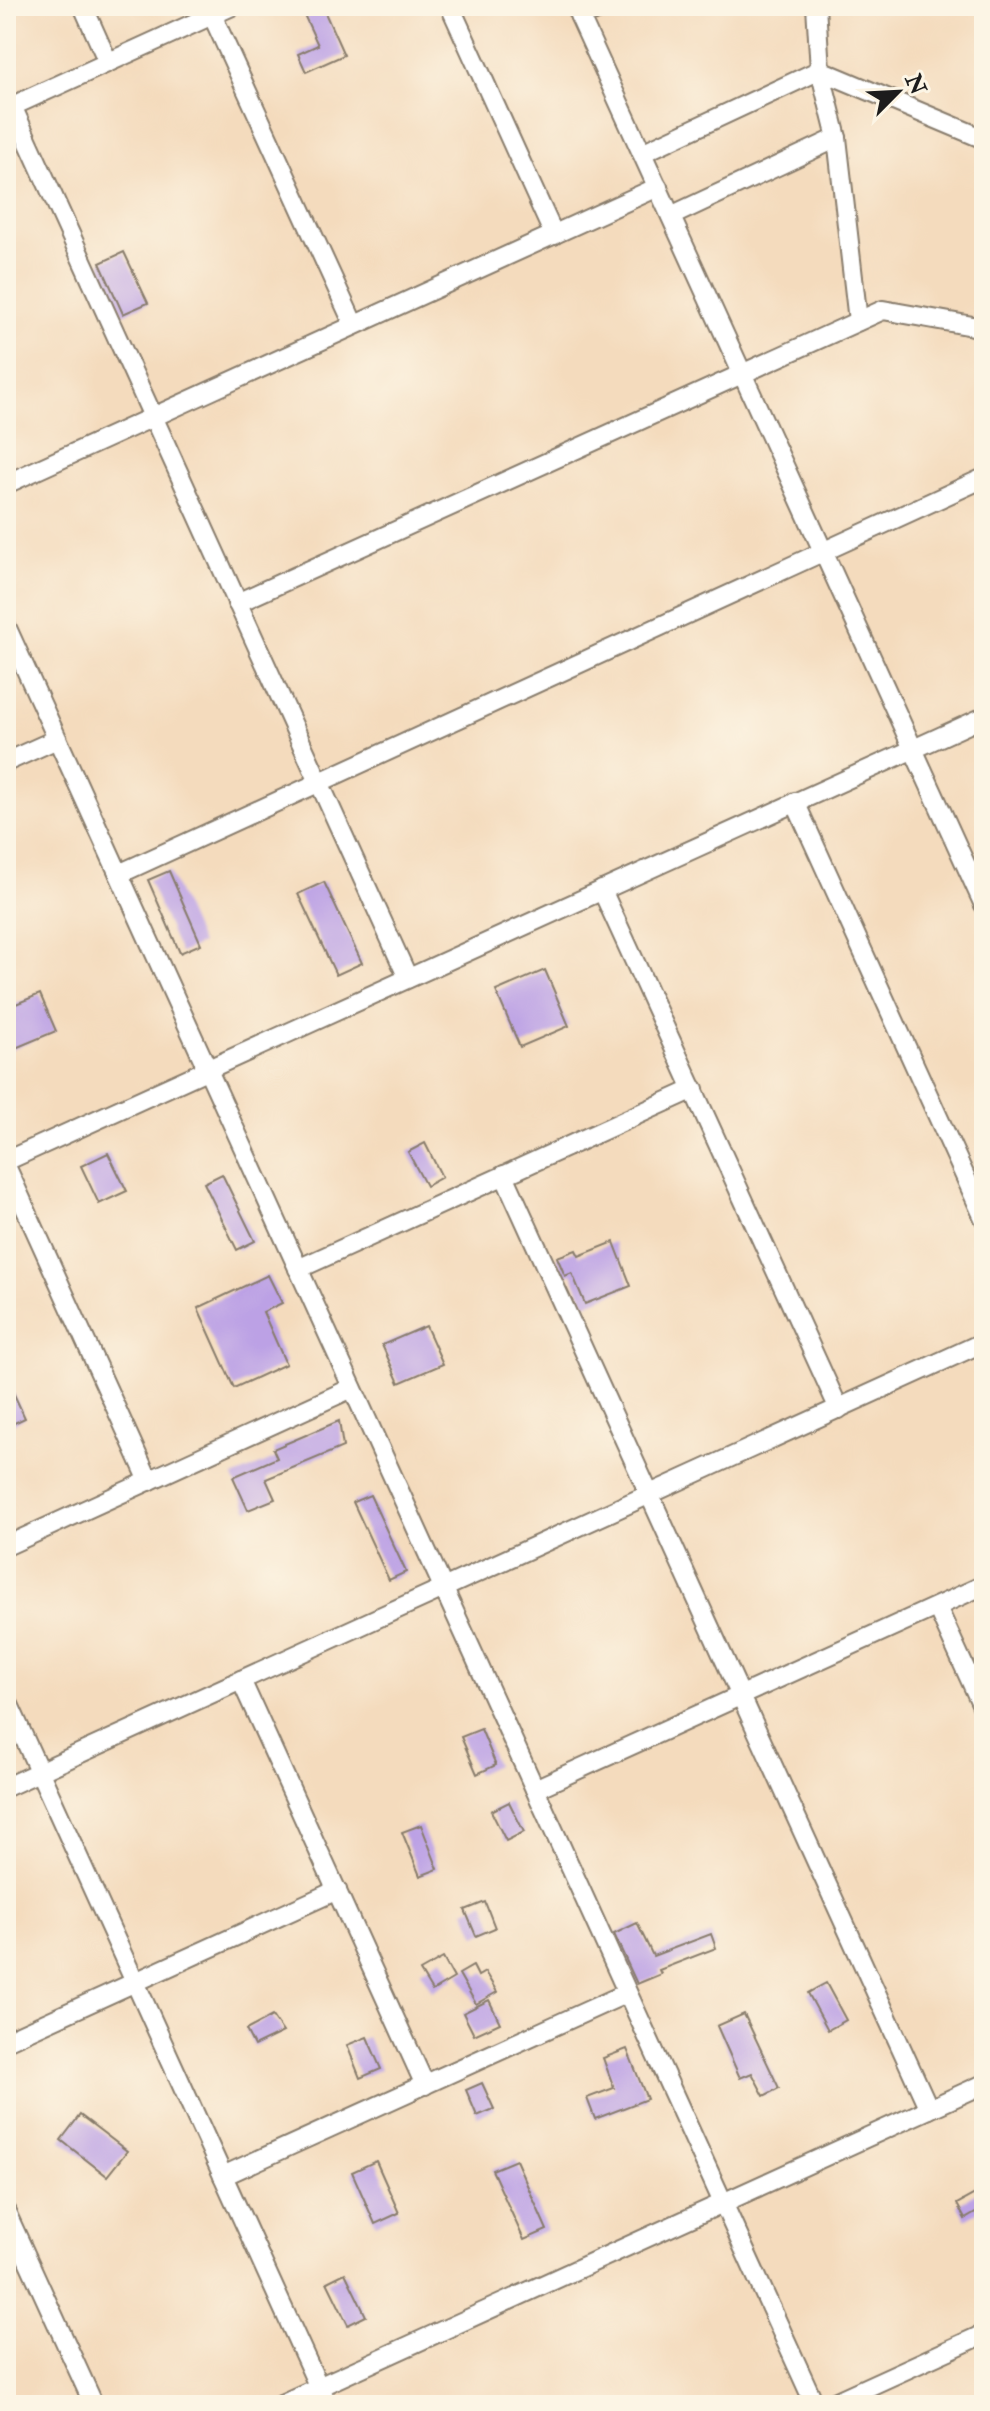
<svg xmlns="http://www.w3.org/2000/svg" width="990" height="2411" font-family="'IM FELL Double Pica',serif">
	<style>
		.building { fill: #bca1e5 }
		.lines { fill: none; stroke-linecap: round; stroke-linejoin: round }
		.minor-casing { stroke: #887c6c; stroke-width: 22 }
		.minor { stroke: #fff; stroke-width: 18 }
	</style>
	<rect width="100%" height="100%" fill="#fcf5e5"/>
	<filter id="ink" filterUnits="userSpaceOnUse"><feTurbulence type="fractalNoise" baseFrequency=".0125" numOctaves="2"/><feDisplacementMap in="SourceGraphic" scale="16" xChannelSelector="R" yChannelSelector="G"/><feConvolveMatrix kernelMatrix="1 2 1 2 8 2 1 2 1" color-interpolation-filters="sRGB"/></filter>
	<filter id="wash" filterUnits="userSpaceOnUse"><feTurbulence type="fractalNoise" baseFrequency=".006" numOctaves="4" result="noise"/><feDisplacementMap in="SourceGraphic" scale="32" xChannelSelector="R" yChannelSelector="G"/><feGaussianBlur stdDeviation="1.8" result="paint"/><feColorMatrix in="noise" values="0 0 0 0 0 0 0 0 0 0 0 0 0 0 0 0 0 1.4 0 .05"/><feComposite in="paint" operator="in"/></filter>
	<g filter="url(#wash)">
		<rect width="100%" height="100%" fill="#f4dbbd"/>
		<g id="blocks">
			<g class="building">
				<path d="M 300,6 L 322,6 L 344,55 L 306,72 L 298,54 L 318,45 Z"/>
				<path d="M 124,252 L 148,303 L 123,314 L 100,263 Z"/>
				<path d="M 169,871 L 201,944 L 180,953 L 148,880 Z"/>
				<path d="M 324,882 L 362,963 L 336,975 L 298,894 Z"/>
				<path d="M 545,970 L 569,1026 L 520,1047 L 496,991 Z"/>
				<path d="M 40,994 L 56,1031 L 6,1052 L 6,1008 Z"/>
				<path d="M 425,1143 L 442,1177 L 426,1186 L 408,1152 Z"/>
				<path d="M 108,1153 L 127,1191 L 99,1204 L 81,1166 Z"/>
				<path d="M 222,1174 L 255,1241 L 237,1250 L 204,1183 Z"/>
				<path d="M 614,1242 L 631,1286 L 585,1304 L 572,1273 L 565,1276 L 557,1257 L 576,1250 L 579,1256 Z"/>
				<path d="M 268,1275 L 282,1303 L 263,1312 L 286,1364 L 234,1388 L 198,1308 Z"/>
				<path d="M 426,1326 L 443,1364 L 399,1383 L 382,1345 Z"/>
				<path d="M 6,1377 L 25,1418 L 6,1427 Z"/>
				<path d="M 339,1421 L 343,1447 L 266,1479 L 275,1499 L 248,1510 L 233,1477 L 277,1458 L 273,1449 Z"/>
				<path d="M 370,1495 L 406,1572 L 389,1580 L 353,1502 Z"/>
				<path d="M 481,1729 L 496,1765 L 477,1774 L 461,1737 Z"/>
				<path d="M 509,1802 L 524,1832 L 506,1841 L 491,1811 Z"/>
				<path d="M 421,1825 L 438,1869 L 420,1876 L 402,1832 Z"/>
				<path d="M 485,1902 L 495,1928 L 476,1936 L 465,1910 Z"/>
				<path d="M 637,1923 L 653,1956 L 711,1934 L 716,1948 L 659,1970 L 661,1974 L 637,1984 L 614,1934 Z"/>
				<path d="M 443,1958 L 454,1978 L 432,1991 L 420,1971 Z"/>
				<path d="M 473,1966 L 478,1976 L 485,1972 L 497,1992 L 476,2004 L 459,1974 Z"/>
				<path d="M 826,1983 L 846,2020 L 828,2030 L 808,1993 Z"/>
				<path d="M 489,2000 L 500,2023 L 474,2035 L 463,2013 Z"/>
				<path d="M 744,2014 L 779,2088 L 764,2096 L 752,2073 L 740,2078 L 717,2026 Z"/>
				<path d="M 272,2016 L 283,2032 L 254,2046 L 246,2030 Z"/>
				<path d="M 367,2037 L 381,2069 L 360,2078 L 347,2045 Z"/>
				<path d="M 627,2049 L 647,2099 L 595,2119 L 587,2098 L 614,2088 L 603,2058 Z"/>
				<path d="M 482,2083 L 494,2109 L 477,2116 L 466,2090 Z"/>
				<path d="M 80,2115 L 127,2151 L 107,2176 L 61,2140 Z"/>
				<path d="M 516,2160 L 547,2230 L 524,2240 L 492,2170 Z"/>
				<path d="M 376,2161 L 399,2213 L 375,2224 L 352,2172 Z"/>
				<path d="M 984,2189 L 984,2208 L 965,2219 L 957,2204 Z"/>
				<path d="M 345,2273 L 366,2316 L 348,2325 L 327,2282 Z"/>
			</g>
		</g>
	</g>
	<g filter="url(#ink)">
		<use href="#blocks" fill-opacity="0" stroke="#887c6c" stroke-width="2"/>
		<g class="lines">
			<defs>
				<g id="minor">
					<path d="M 83,6 L 108,62"/>
					<path d="M 208,6 L 354,325"/>
					<path d="M 450,6 L 554,235"/>
					<path d="M 575,6 L 984,905"/>
					<path d="M 816,6 L 820,70 L 837,138 L 858,321"/>
					<path d="M 580,17 L 606,6"/>
					<path d="M 12,106 L 408,978"/>
					<path d="M 6,109 L 232,6"/>
					<path d="M 642,153 L 820,70 L 984,139"/>
					<path d="M 671,216 L 837,138"/>
					<path d="M 6,484 L 658,187"/>
					<path d="M 237,603 L 883,310 L 984,328"/>
					<path d="M 6,626 L 815,2405"/>
					<path d="M 6,762 L 57,739"/>
					<path d="M 795,802 L 984,1218"/>
					<path d="M 119,874 L 984,478"/>
					<path d="M 602,890 L 839,1409"/>
					<path d="M 6,1161 L 984,717"/>
					<path d="M 6,1166 L 149,1481"/>
					<path d="M 504,1175 L 929,2109"/>
					<path d="M 298,1269 L 694,1089"/>
					<path d="M 6,1546 L 352,1388"/>
					<path d="M 937,1607 L 984,1710"/>
					<path d="M 241,1680 L 425,2085"/>
					<path d="M 6,1698 L 327,2405"/>
					<path d="M 6,1787 L 984,1342"/>
					<path d="M 535,1789 L 984,1585"/>
					<path d="M 6,2041 L 337,1890"/>
					<path d="M 223,2176 L 627,1993"/>
					<path d="M 6,2212 L 94,2405"/>
					<path d="M 279,2405 L 984,2084"/>
					<path d="M 828,2405 L 984,2334"/>
				</g>
			</defs>
			<use href="#minor" class="minor-casing"/>
			<use href="#minor" class="minor"/>
		</g>
	</g>
	<rect width="990" height="2411" fill="none" stroke="#fcf5e5" stroke-width="32"/>
	<g transform="translate(898 92) rotate(66)" stroke="#fcf5e5" stroke-width="6" paint-order="stroke">
	<path d="M0-6L14 30L0 20L-14 30Z" fill="#1c1c1c"/>
	<text y="-12" font-size="22" font-weight="bold" text-anchor="middle" fill="#1c1c1c">N</text>
	</g>
</svg>
